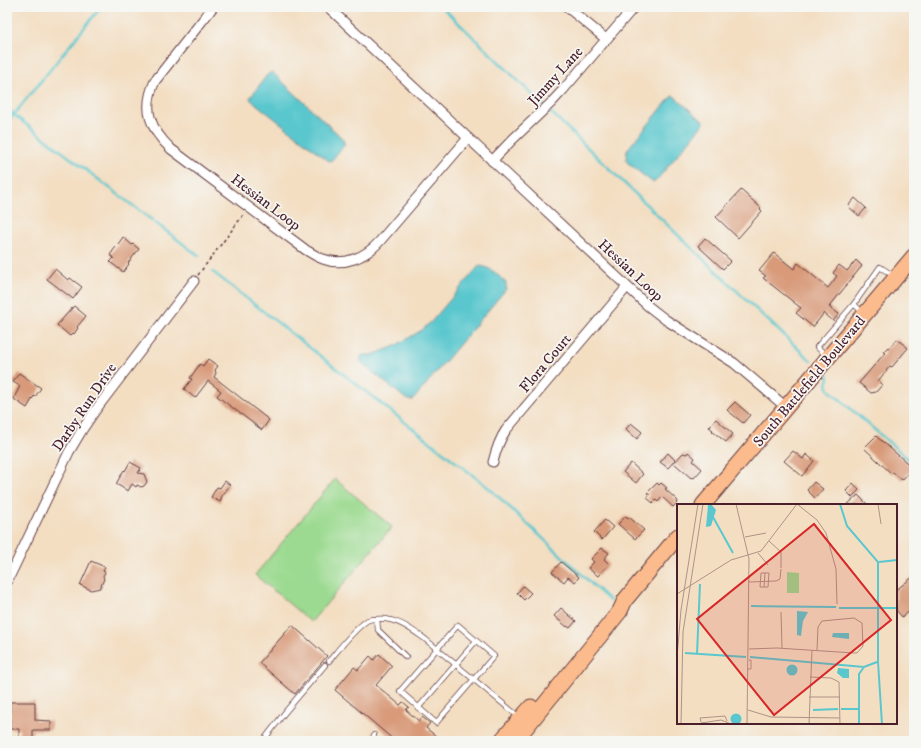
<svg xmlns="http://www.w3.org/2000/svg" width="921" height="748" font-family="'IM FELL DW Pica',serif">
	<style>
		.green { fill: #9bda90; stroke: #727c5e }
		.water { fill: #5ac7ce; stroke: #52737c }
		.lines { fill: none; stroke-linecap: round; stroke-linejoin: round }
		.stream { stroke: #5ac7ce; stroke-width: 2.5 }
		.building { fill: #d89a79 }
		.lane-casing { stroke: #633c42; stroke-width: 6 }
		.street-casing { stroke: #633c42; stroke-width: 11 }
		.primary-casing { stroke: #633c42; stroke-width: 17 }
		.path { stroke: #633c42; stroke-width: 1.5; stroke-dasharray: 3 3; stroke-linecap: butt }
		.lane { stroke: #fff; stroke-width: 4.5 }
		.street { stroke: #fff; stroke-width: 9 }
		.primary { stroke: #fbbb8c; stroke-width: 15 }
		.labels { text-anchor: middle; stroke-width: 3.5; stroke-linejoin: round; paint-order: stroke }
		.street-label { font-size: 15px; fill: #4a1f2b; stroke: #f6f6f2 }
		.inset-river { fill: none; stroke: #5ac7ce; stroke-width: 2 }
		.inset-road { fill: none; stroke: #af9286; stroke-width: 1 }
		.view { fill: #d62828; fill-opacity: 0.15; stroke: #d62828; stroke-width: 2 }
		.inset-edge { fill: none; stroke: #4a1f2b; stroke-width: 2 }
	</style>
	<rect width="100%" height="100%" fill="#f6f6f2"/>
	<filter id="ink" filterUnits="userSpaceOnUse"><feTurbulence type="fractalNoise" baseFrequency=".025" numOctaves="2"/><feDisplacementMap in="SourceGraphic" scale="8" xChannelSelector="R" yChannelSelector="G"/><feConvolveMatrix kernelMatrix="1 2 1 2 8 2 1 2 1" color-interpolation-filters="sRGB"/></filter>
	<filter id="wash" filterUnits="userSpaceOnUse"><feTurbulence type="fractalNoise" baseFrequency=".012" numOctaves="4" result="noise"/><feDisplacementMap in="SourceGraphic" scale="16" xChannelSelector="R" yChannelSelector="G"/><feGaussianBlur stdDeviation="0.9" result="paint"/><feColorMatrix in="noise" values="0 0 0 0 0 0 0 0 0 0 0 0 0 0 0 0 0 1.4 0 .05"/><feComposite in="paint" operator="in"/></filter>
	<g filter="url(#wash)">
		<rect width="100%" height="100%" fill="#f3dec2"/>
		<path class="green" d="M 335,479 L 392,527 L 311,622 L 255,575 Z"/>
		<g class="water">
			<path d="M 272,72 L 342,138 L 344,142 L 344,145 L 332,160 L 329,161 L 321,155 L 251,100 L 250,98 L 267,75 L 270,73 Z"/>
			<path d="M 672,96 L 674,96 L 704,122 L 704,123 L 655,182 L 652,182 L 629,164 L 626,160 L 627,151 L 630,146 Z"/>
			<path d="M 479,266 C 490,266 499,276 506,283 L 506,289 L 413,400 L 409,400 L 406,399 L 364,365 L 361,362 L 361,356 L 364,355 L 372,355 L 395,346 L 422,330 L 432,321 Z"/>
		</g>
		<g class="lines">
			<g class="stream">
				<path d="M 442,7 L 680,237 L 811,361"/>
				<path d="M 7,108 L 14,115 L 199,256"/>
				<path d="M 7,123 L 101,7"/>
				<path d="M 213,272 L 489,488 L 610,601"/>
				<path d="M 828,375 L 829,378 L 827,384 L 829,390 L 914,464"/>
				<path d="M 913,741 L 914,740"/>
			</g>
		</g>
		<g id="blocks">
			<g class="building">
				<path d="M 741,190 L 761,208 L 760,209 L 762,211 L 738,238 L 716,217 Z"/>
				<path d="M 855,198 L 866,208 L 859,216 L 848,206 Z"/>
				<path d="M 123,237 L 132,245 L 133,244 L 139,249 L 128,263 L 129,264 L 123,272 L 110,262 L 114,258 L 110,255 Z"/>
				<path d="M 705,238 L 731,261 L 723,269 L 698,246 Z"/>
				<path d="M 774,253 L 794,269 L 798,263 L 828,288 L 837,276 L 833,273 L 839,265 L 847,271 L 856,260 L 862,266 L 829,307 L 839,314 L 833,321 L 824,313 L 813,327 L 796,313 L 801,308 L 763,278 L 766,276 L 759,271 Z"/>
				<path d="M 55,269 L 68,280 L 70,278 L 82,287 L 73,299 L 47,279 Z"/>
				<path d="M 74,306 L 86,316 L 77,327 L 78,328 L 74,334 L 73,333 L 70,336 L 57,325 Z"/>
				<path d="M 897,339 L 908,348 L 892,367 L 890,366 L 878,381 L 882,385 L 876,392 L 871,393 L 859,383 L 885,353 L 883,352 L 888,347 L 889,348 Z"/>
				<path d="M 208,359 L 218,366 L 215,370 L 216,373 L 214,377 L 269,420 L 262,430 L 217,396 L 221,391 L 208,381 L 195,398 L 184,389 L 192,379 L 190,378 L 200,364 L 203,366 Z"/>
				<path d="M 19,373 L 41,388 L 35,397 L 34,396 L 27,408 L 15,400 L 14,398 L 20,386 L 13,382 Z"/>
				<path d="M 735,402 L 750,415 L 743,423 L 727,410 Z"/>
				<path d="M 716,419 L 733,434 L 726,442 L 712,431 L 713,430 L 709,427 Z"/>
				<path d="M 631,423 L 642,432 L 637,439 L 626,429 Z"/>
				<path d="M 876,436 L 913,468 L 902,480 L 893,472 L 892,474 L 864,448 Z"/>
				<path d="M 793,451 L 803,459 L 806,454 L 814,461 L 802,476 L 784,461 Z"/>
				<path d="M 688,452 L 695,458 L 693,461 L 702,469 L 694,478 L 692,477 L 691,478 L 674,463 L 683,453 L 687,454 Z"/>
				<path d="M 668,453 L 675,460 L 668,468 L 660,462 Z"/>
				<path d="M 130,462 L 141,468 L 138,473 L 144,474 L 147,482 L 144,486 L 141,487 L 137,485 L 136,487 L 132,484 L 128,491 L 116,484 L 124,470 L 125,471 Z"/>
				<path d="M 631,463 L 643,474 L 636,483 L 623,472 Z"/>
				<path d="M 225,481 L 230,485 L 222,496 L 220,502 L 211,497 L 217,487 L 220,488 Z"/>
				<path d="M 814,482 L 823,489 L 815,498 L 807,490 Z"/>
				<path d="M 657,483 L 659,485 L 661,483 L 667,488 L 665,489 L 677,500 L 678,502 L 673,507 L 662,497 L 658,502 L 656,500 L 653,503 L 647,498 L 650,495 L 647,493 Z"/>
				<path d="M 853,483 L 859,490 L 852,497 L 846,491 Z"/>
				<path d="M 858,495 L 868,505 L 847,505 Z"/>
				<path d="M 626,516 L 628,518 L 629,517 L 644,530 L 635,539 L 618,524 Z"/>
				<path d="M 605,520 L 613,527 L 602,540 L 594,532 Z"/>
				<path d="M 602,548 L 609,553 L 604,559 L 609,564 L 598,576 L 588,568 L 594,562 L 591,559 Z"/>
				<path d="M 91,561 L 105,567 L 103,571 L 105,572 L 103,576 L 104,579 L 100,588 L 91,590 L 80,585 Z"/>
				<path d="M 561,562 L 579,577 L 575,582 L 568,577 L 564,582 L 552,572 Z"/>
				<path d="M 914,576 L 914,608 L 902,617 L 896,610 L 896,590 Z"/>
				<path d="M 523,586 L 531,593 L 524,600 L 517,593 Z"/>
				<path d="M 561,608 L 576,621 L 570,628 L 567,626 L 567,627 L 554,616 Z"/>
				<path d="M 292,625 L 327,656 L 295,694 L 259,663 Z"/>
				<path d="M 379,654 L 392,666 L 376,685 L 400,705 L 403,702 L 409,707 L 406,710 L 419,721 L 422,717 L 430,723 L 426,728 L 442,741 L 395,741 L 335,690 L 354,667 L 358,670 L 370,656 L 374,660 Z"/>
				<path d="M 10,702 L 35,702 L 35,720 L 51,721 L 51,730 L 33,730 L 33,741 L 19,741 L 19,729 L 10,729 Z"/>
			</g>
		</g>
	</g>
	<g filter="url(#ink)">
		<use href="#blocks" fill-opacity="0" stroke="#633c42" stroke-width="1"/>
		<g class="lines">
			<defs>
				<g id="lane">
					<path d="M 854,304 L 880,267 L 894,276"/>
					<path d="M 827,356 L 817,347 L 854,304 L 863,313"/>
					<path d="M 377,619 L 378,630 L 406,657"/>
					<path d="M 458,625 L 494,656 L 436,723 L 400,691 Z"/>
					<path d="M 329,661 C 339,649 355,628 368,620 C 371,619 374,619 377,619 C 395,617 411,629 425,639 L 519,717"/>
					<path d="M 418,708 L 476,641"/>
					<path d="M 263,741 L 286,711 L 325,665"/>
					<path d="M 372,741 L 374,735"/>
				</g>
				<g id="street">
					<path d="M 213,7 L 155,81 C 142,109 150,129 171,149 L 306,250 C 311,253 317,257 323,259 C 344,267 366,257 380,241 L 468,138"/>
					<path d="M 328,7 L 648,306 L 666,320 L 734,363 L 787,408"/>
					<path d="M 567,7 L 606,39"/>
					<path d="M 492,161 L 512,140 L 551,103 L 563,90 L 634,7"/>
					<path d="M 493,462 C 496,450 499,440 506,430 L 627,287"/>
					<path d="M 7,582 L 69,452 L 82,430 L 97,408 L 194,281"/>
				</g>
				<g id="primary">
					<path d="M 703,505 L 914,256"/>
					<path d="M 501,741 L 531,707"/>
					<path d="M 515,741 L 620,611 L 625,600 L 678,536"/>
				</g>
			</defs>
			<use href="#lane" class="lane-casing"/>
			<use href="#street" class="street-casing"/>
			<use href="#primary" class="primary-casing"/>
			<path class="path" d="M 198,275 L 244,214"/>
			<use href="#lane" class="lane"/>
			<use href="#street" class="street"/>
			<use href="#primary" class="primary"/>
		</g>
	</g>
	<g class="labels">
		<g class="street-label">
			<text transform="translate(555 76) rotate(-48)" y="5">Jimmy Lane</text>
			<text transform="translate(266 202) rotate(37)" y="5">Hessian Loop</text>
			<text transform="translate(631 270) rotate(43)" y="5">Hessian Loop</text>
			<text transform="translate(545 363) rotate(-50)" y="5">Flora Court</text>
			<text transform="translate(809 381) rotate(-50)" y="5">South Battlefield Boulevard</text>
			<text transform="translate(84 407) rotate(-56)" y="5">Darby Run Drive</text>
		</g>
	</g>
	<g transform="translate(677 504)">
		<rect width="220" height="220" fill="#f3dec2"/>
		<path d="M 110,68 L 122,69 L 122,89 L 110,89 Z" fill="#9bda90"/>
		<path d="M 34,0 L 39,6 L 34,22 L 29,23 L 31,1 ZM 120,107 L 131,108 L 126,117 L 124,132 L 120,131 ZM 172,129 L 172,135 L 155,133 L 156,129 ZM109.5 166a5.5 5.5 0 1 1 11 0a5.5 5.5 0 1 1-11 0ZM 161,164 L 172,165 L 172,174 L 166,174 L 160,169 ZM53.5 215a5.5 5.5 0 1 1 11 0a5.5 5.5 0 1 1-11 0Z" fill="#5ac7ce"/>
		<path class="inset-river" d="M 163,0 L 170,22 L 201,58 L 201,158 L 205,220M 36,13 L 56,49M 202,58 L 220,56M 74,102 L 159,103M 162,104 L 220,104M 8,149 L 69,153M 20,150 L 23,80M 73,153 L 187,163 L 200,158M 164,205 L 181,205M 136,206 L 161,205M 182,220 L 182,170 L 187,163"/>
		<path class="inset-road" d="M 59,0 L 72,55 L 70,220M 120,0 L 140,16 L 149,29 L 159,65 L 160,100M 201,0 L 204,20M 68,33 L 89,29M 92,37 L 104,48 L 104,64M 81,49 L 91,61M 84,69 L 92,69 L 91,83 L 83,83 ZM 72,78 L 99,77 L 103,75 L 104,65M 87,83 L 88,69M 0,90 L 54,56 L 84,47 L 120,0M 104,108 L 105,144M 72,145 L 100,144 L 177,149 L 180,149 L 186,142 L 185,119 L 177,114 L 145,117 L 141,123 L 140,146M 0,153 L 4,106 L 21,0M 71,165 L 74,165 L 74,156 L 72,156M 133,173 L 154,174 L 162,178 L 163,220M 132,193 L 163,193M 71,206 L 94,213 L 163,214M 24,218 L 23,214 L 48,212 L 50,217M 24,219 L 44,216 L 54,220M 4,220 L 6,128 L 26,0M 132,220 L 135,146"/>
		<path class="view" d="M 137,20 L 214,116 L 97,211 L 20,115 Z"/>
		<rect width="220" height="220" class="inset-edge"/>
	</g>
	<rect width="921" height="748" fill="none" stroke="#f6f6f2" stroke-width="24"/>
</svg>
